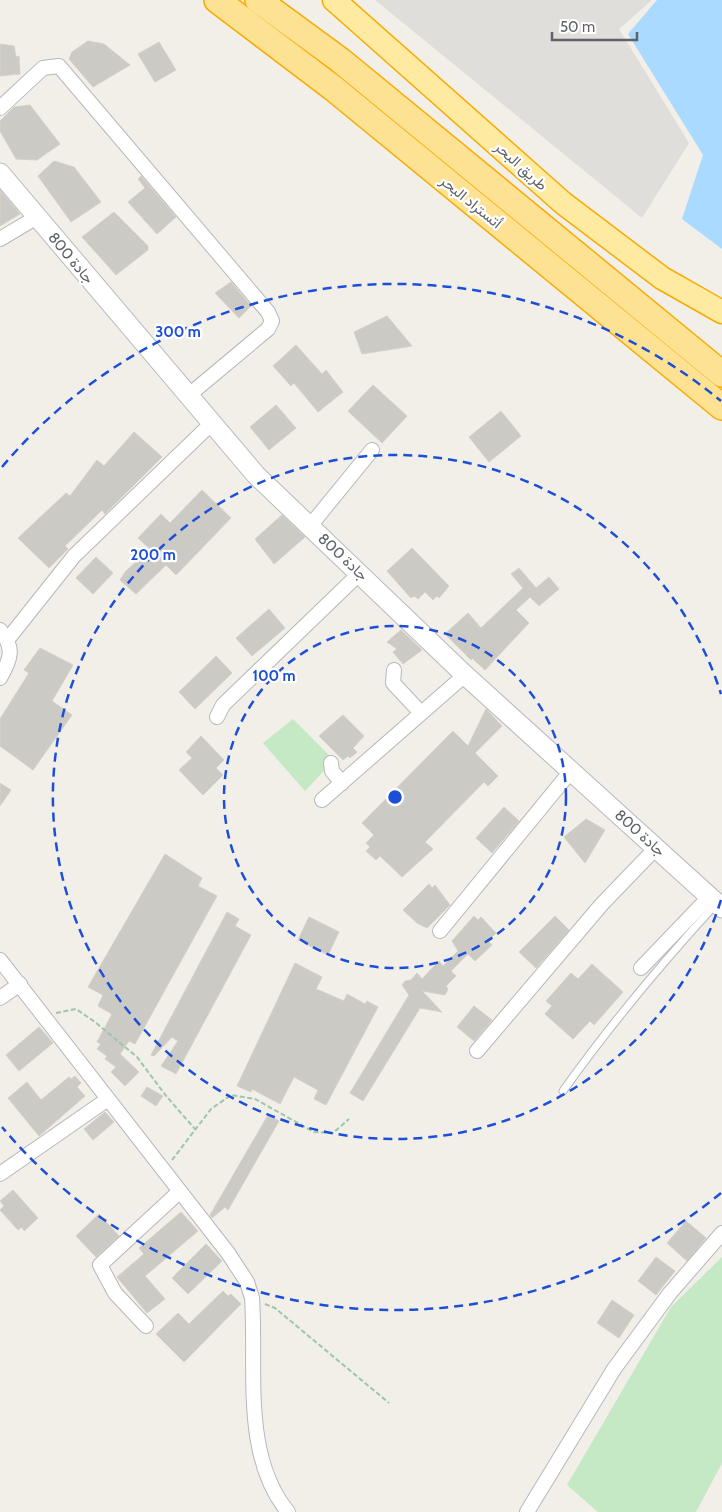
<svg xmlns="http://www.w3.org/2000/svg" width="722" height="1512" font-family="Cabin,Vazirmatn,sans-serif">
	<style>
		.industrial { fill: #e0deda }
		.green { fill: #c5e8c5 }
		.water { fill: #aadaff }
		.building { fill: #cccac5; stroke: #d6d1c6 }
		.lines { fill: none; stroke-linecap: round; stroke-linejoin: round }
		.service-casing { stroke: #b5b8bc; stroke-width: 9 }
		.minor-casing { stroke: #b5b8bc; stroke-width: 16 }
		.secondary-casing { stroke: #b6babf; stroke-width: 21 }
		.trunk-casing { stroke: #f9ab00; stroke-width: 25 }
		.motorway-casing { stroke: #f9ab00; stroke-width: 28 }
		.path { stroke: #9cc7a9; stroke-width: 2; stroke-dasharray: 5 2.5; stroke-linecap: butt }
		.service { stroke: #fff; stroke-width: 7 }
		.minor { stroke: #fff; stroke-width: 14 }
		.secondary { stroke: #fff; stroke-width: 19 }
		.trunk { stroke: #feeaa1; stroke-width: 22 }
		.motorway { stroke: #fde293; stroke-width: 25 }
		.ring { fill: none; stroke: #1d4ed8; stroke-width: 2.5; stroke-dasharray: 9 6 }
		.labels { text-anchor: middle; stroke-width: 4.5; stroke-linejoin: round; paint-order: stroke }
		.street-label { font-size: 15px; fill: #5f6368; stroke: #fff }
		.centre { fill: #1d4ed8; stroke: #fff; stroke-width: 2.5 }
		.ring-label { font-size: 15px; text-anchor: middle; font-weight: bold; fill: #1d4ed8; stroke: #fff; stroke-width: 4.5; stroke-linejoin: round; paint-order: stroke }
	</style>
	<rect width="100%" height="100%" fill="#f1efe8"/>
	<path class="industrial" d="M 375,0 L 652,0 L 619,29 L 689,143 L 642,218 Z"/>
	<g class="green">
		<path d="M 293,719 L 334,760 L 305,791 L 263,743 Z"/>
		<path d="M 722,1257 L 722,1463 L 696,1512 L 598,1512 L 567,1485 L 671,1307 Z"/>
	</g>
	<path class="water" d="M 657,0 L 722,0 L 722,249 L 682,219 L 703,155 L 628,34 Z"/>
	<g class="building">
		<path d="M 88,41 L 104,44 L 130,65 L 93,87 L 69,59 L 72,52 Z"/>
		<path d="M 159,42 L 176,70 L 155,82 L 138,54 Z"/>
		<path d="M 0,44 L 14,46 L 16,57 L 19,56 L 20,74 L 0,76 Z"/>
		<path d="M 30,105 L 60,144 L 37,160 L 16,159 L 0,131 L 0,121 L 14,107 Z"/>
		<path d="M 54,161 L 74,167 L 101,202 L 71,222 L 38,176 Z"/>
		<path d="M 141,176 L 176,217 L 157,234 L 128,202 L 145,188 L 138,179 Z"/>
		<path d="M 0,190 L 20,214 L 0,226 Z"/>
		<path d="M 114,212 L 148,246 L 148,250 L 116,275 L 82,237 Z"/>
		<path d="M 231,282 L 251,306 L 239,318 L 215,293 Z"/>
		<path d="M 387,316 L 412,346 L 362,354 L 354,332 Z"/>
		<path d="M 296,345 L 322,374 L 326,370 L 343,392 L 318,412 L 294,383 L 291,386 L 273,366 Z"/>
		<path d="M 373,385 L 407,416 L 382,443 L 348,411 Z"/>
		<path d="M 276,405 L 296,428 L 269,450 L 250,427 Z"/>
		<path d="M 501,411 L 521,436 L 489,462 L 469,437 Z"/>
		<path d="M 134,432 L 162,457 L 105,514 L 102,510 L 65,546 L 68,549 L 49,568 L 18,538 L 66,493 L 70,496 L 97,460 L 104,466 Z"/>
		<path d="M 202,490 L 231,518 L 176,575 L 166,565 L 136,594 L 120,580 L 126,571 L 150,549 L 138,538 L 161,514 L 170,523 Z"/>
		<path d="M 282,515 L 305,537 L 274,564 L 255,539 Z"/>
		<path d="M 412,548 L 449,586 L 439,598 L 437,596 L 433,600 L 425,592 L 418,599 L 414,596 L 411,598 L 387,571 Z"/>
		<path d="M 96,557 L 113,573 L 93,594 L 76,578 Z"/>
		<path d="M 519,568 L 536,588 L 549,577 L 559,589 L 539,606 L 530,597 L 516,610 L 529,623 L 485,670 L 472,658 L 471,660 L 445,634 L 468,613 L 481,628 L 523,588 L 511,574 Z"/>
		<path d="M 269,609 L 285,628 L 252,656 L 236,638 Z"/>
		<path d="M 401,630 L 422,650 L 403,664 L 393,652 L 397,649 L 387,642 Z"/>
		<path d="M 40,648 L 73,665 L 52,701 L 72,715 L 33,770 L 0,746 L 0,719 L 29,673 L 24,670 Z"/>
		<path d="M 216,656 L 232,673 L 195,709 L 179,692 Z"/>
		<path d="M 486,709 L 502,726 L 475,753 L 498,776 L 488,786 L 484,782 L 425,842 L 433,849 L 402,877 L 380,856 L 376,860 L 366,851 L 370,847 L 366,843 L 374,835 L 362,823 L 453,731 L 468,746 Z"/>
		<path d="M 343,715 L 364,736 L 353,748 L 357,752 L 350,758 L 348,756 L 343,760 L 319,736 Z"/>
		<path d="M 201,736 L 224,760 L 216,768 L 223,775 L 203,795 L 179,770 L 192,758 L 186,752 Z"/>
		<path d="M 0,783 L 11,790 L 0,806 Z"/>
		<path d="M 504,807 L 519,821 L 492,853 L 476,838 Z"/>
		<path d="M 586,819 L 605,830 L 585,863 L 564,837 Z"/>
		<path d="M 165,854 L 202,878 L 198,886 L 217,896 L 135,1044 L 129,1041 L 120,1054 L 139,1072 L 125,1086 L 111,1072 L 116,1067 L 105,1059 L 107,1056 L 97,1049 L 101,1044 L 97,1042 L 112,1014 L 98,1006 L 103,995 L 88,987 Z"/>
		<path d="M 429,884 L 432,888 L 435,885 L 450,905 L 427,928 L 417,923 L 403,910 Z"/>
		<path d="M 227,912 L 239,919 L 235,926 L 251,935 L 176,1074 L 161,1066 L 178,1041 L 172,1037 L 154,1056 L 151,1055 Z"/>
		<path d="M 474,916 L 478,920 L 481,917 L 496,933 L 488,941 L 492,945 L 475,961 L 468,954 L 451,971 L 456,976 L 446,986 L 448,989 L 445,995 L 422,991 L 442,1012 L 420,1008 L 363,1101 L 350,1093 L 409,995 L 402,985 L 405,981 L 411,980 L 417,973 L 422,979 L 439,961 L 443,966 L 458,951 L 452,941 Z"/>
		<path d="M 555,916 L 569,930 L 536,968 L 519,952 Z"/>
		<path d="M 309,917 L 339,932 L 328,955 L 298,940 Z"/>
		<path d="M 295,963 L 322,977 L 316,989 L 344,1001 L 347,994 L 365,1004 L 367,1001 L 378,1007 L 326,1105 L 314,1099 L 318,1090 L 294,1077 L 280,1104 L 252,1089 L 251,1092 L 237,1086 Z"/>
		<path d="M 592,964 L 623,992 L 594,1025 L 590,1021 L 573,1039 L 545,1014 L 552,1006 L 546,1001 L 571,973 L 578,979 Z"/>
		<path d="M 474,1006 L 492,1020 L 474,1041 L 457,1027 Z"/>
		<path d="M 39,1027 L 53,1043 L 19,1071 L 6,1055 Z"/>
		<path d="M 75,1076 L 81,1083 L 77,1087 L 85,1096 L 39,1136 L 8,1098 L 27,1082 L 41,1100 L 69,1077 L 71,1079 Z"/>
		<path d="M 147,1087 L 163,1096 L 156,1106 L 141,1096 Z"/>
		<path d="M 105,1112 L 114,1122 L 93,1140 L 84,1129 Z"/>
		<path d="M 268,1115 L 279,1121 L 228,1210 L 225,1207 L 212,1218 L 210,1215 Z"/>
		<path d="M 13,1190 L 38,1218 L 24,1231 L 22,1227 L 18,1230 L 0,1210 L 4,1206 L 0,1201 Z"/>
		<path d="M 181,1212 L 198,1231 L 145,1276 L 165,1299 L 147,1313 L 117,1277 L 144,1254 L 139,1248 Z"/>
		<path d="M 99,1214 L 119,1236 L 96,1257 L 76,1236 Z"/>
		<path d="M 686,1221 L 706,1238 L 687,1261 L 667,1243 Z"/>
		<path d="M 206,1244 L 222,1261 L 188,1294 L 172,1278 Z"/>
		<path d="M 656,1257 L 675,1271 L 656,1295 L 638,1281 Z"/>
		<path d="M 223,1291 L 228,1296 L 231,1294 L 241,1304 L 184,1362 L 156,1334 L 178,1313 L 189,1324 Z"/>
		<path d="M 612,1300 L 634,1315 L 619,1338 L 597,1323 Z"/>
	</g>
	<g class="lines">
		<defs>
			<path id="service" d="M 563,1091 C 610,1025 661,964 716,904"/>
			<g id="minor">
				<path d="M 0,108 L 43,68 L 59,66 L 268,312 L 272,321 L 268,329 L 189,395"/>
				<path d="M 0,239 L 37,217"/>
				<path d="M 310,526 L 372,450"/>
				<path d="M 0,630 C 15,648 11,659 0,678"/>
				<path d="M 8,639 L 74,556 L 213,422"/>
				<path d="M 394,670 L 393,683 L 421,713"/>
				<path d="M 217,717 L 223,705 L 360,573"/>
				<path d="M 331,763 L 332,771 L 342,783"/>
				<path d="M 322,800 L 465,675"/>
				<path d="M 440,931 L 571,771"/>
				<path d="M 0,960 L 228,1253 L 247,1282 L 252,1298 C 257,1366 241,1455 288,1512"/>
				<path d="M 641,968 L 710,896"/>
				<path d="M 0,998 L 20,984"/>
				<path d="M 477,1051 L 602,904 L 656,848"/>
				<path d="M 0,1174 L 108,1099"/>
				<path d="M 146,1326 L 115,1293 L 100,1265 L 179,1192"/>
				<path d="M 527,1512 L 614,1369 L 670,1293 L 722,1233"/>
			</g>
			<path id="secondary" d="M 0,173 L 256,475 L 465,675 L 722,908"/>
			<path id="trunk" d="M 334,0 L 563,203 L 662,278 L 722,312"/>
			<g id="motorway">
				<path d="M 217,0 L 333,88 L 722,407"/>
				<path d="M 258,0 L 340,60 L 722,374"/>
			</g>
		</defs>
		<use href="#service" class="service-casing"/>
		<use href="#minor" class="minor-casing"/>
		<use href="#secondary" class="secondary-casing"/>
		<use href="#trunk" class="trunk-casing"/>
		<use href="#motorway" class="motorway-casing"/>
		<g class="path">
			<path d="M 56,1013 L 76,1009 L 95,1022 L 137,1057 L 167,1097 L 195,1129"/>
			<path d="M 172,1160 L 211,1109 L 231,1095 L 255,1099 L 314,1132 L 333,1133 L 349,1119"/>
			<path d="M 265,1304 L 275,1308 L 389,1403"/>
		</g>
		<use href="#service" class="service"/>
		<use href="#minor" class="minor"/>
		<use href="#secondary" class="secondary"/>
		<use href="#trunk" class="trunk"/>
		<use href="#motorway" class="motorway"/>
	</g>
	<g class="ring">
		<circle cx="395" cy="797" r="171"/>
		<path d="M721 900A342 342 0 1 1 721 694"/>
		<path d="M721 1193A513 513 0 0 1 2 1127M2 467A513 513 0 0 1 721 401"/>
	</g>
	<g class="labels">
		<g class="street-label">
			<text transform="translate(521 166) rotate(42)" y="5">طريق البحر</text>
			<text transform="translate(471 202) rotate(39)" y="5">أتستراد البحر</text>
			<text transform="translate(71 258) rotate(50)" y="5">جادة 800</text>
			<text transform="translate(343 557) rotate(43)" y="5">جادة 800</text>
			<text transform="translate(640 833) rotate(42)" y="5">جادة 800</text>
		</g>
	</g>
	<circle cx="395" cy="797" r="8" class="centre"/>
	<g class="ring-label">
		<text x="178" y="337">300 m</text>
		<text x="153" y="560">200 m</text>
		<text x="274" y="681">100 m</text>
	</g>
	<path d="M552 32v8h85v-8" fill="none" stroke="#5f6368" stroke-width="2.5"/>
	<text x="560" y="32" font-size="15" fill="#5f6368" stroke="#ffffff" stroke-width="4" paint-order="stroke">50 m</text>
</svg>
